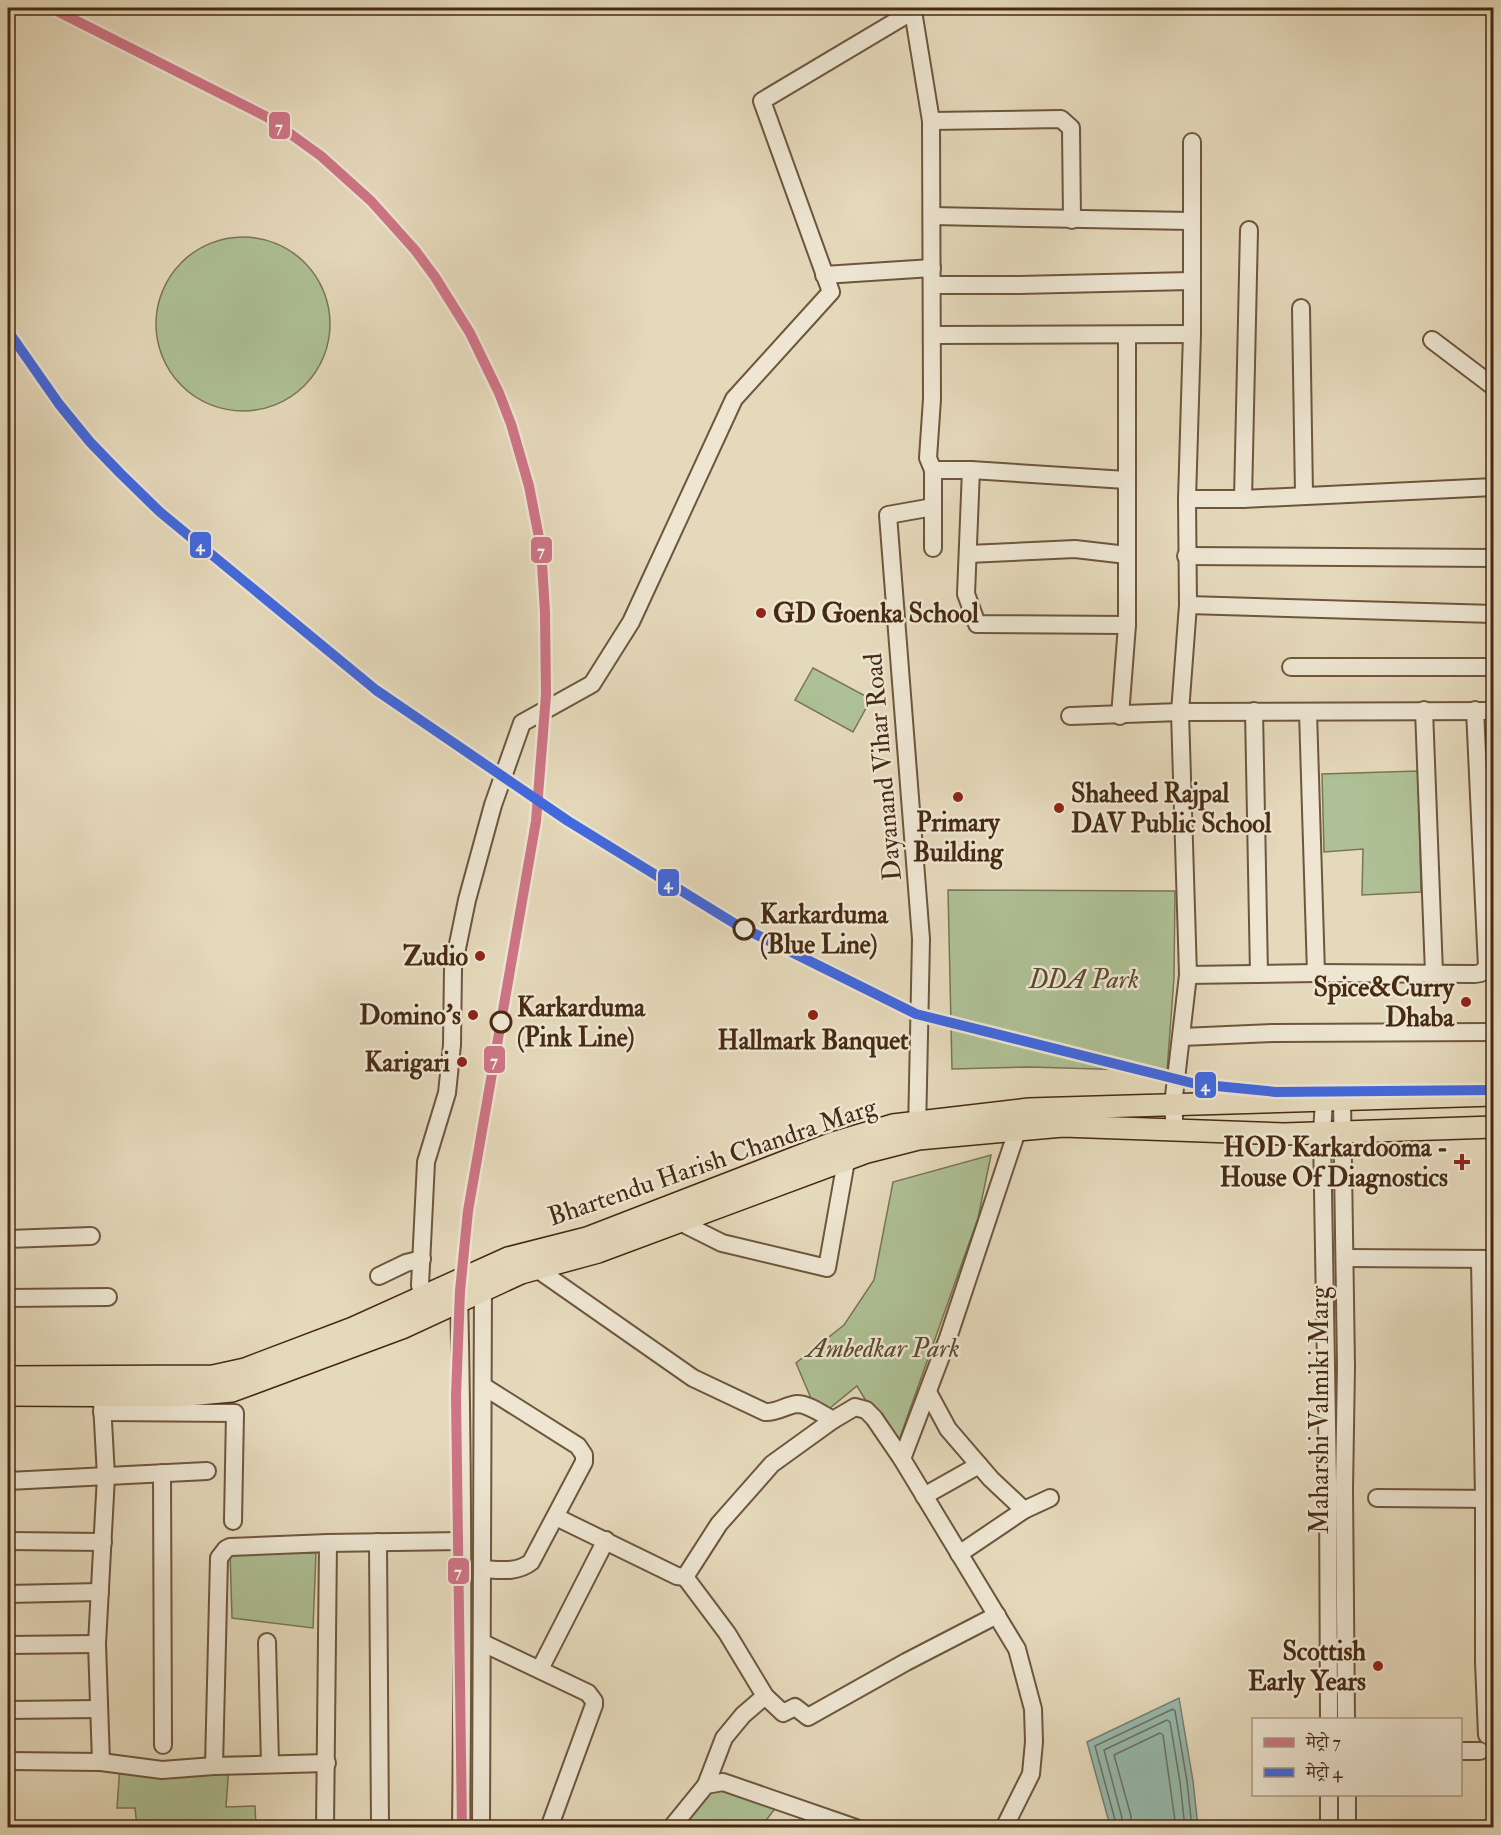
<svg xmlns="http://www.w3.org/2000/svg" width="1501" height="1835" font-family="'IM FELL Double Pica','Noto Serif Devanagari',serif">
	<style>
		.green { fill: #aec095; stroke: #7a7554; stroke-width: 1.5 }
		.water { fill: #96baae; stroke: #768070; stroke-width: 1.5 }
		.lines { fill: none; stroke-linecap: round; stroke-linejoin: round }
		.shore { stroke: #6e7260; stroke-width: 1.5 }
		.minor-casing { stroke: #6e563c; stroke-width: 20 }
		.major-casing { stroke: #462a12; stroke-width: 24 }
		.minor { stroke: #eee6d3; stroke-width: 16 }
		.major { stroke: #e5d9bb; stroke-width: 21 }
		.metro-1-casing { stroke: #eee6d3; stroke-width: 15 }
		.metro-2-casing { stroke: #eee6d3; stroke-width: 15 }
		.metro-1 { stroke: #ce7586; stroke-width: 10 }
		.metro-2 { stroke: #4169e1; stroke-width: 10 }
		.poi-dot { fill: #8f2418; stroke: #eee6d3; stroke-width: 2 }
		.stop-dot { fill: #eee6d3; stroke: #462a12; stroke-width: 3 }
		.labels { text-anchor: middle; stroke-width: 5; stroke-linejoin: round; paint-order: stroke }
		.poi-label { font-size: 26px; font-weight: bold; fill: #462a12; stroke: #eee6d3; text-anchor: end }
		.street-label { font-size: 26px; fill: #462a12; stroke: #eee6d3 }
		.stop-label { font-size: 26px; font-weight: bold; fill: #462a12; stroke: #eee6d3; text-anchor: start }
		.park-label { font-size: 26px; font-style: italic; fill: #5b482c; stroke: #eee6d3 }
		.line-badge { stroke: #eee6d3; stroke-width: 2 }
		.badge-label { font-size: 16px; text-anchor: middle; font-weight: bold; fill: #fff }
	</style>
	<rect width="100%" height="100%" fill="#e5d9bb"/>
	<filter id="stains"><feTurbulence type="fractalNoise" baseFrequency=".00333" numOctaves="4"/><feColorMatrix values="0 0 0 0 .2 0 0 0 0 .09 0 0 0 0 .02 0 0 0 .5 -.17"/></filter>
	<radialGradient id="worn" r=".72"><stop offset=".6" stop-color="#630" stop-opacity="0"/><stop offset="1" stop-color="#630" stop-opacity=".3"/></radialGradient>
	<g class="green">
		<circle cx="243" cy="324" r="87"/>
		<path d="M 813,668 L 871,699 L 853,732 L 795,700 Z"/>
		<path d="M 1418,771 L 1421,892 L 1362,895 L 1363,849 L 1324,852 L 1322,774 Z"/>
		<path d="M 948,890 L 1175,891 L 1174,978 L 1167,1071 L 1030,1067 L 952,1069 Z"/>
		<path d="M 991,1155 L 978,1218 L 898,1443 L 892,1444 L 857,1386 L 819,1417 L 796,1363 L 844,1325 L 874,1280 L 893,1182 Z"/>
		<path d="M 230,1552 L 316,1553 L 313,1628 L 232,1618 Z"/>
		<path d="M 229,1764 L 226,1807 L 255,1806 L 256,1827 L 137,1827 L 135,1808 L 117,1808 L 120,1766 Z"/>
		<path d="M 720,1775 L 780,1802 L 761,1827 L 689,1828 L 682,1825 Z"/>
	</g>
	<path class="water" d="M 1179,1698 L 1193,1781 L 1198,1827 L 1091,1827 L 1109,1822 L 1087,1742 Z"/>
	<g class="lines">
		<g class="shore">
			<path d="M 1112,1828 L 1115,1820 L 1095,1746 L 1173,1709 L 1175,1711 L 1187,1781 L 1192,1828"/>
			<path d="M 1121,1828 L 1122,1818 L 1104,1750 L 1167,1720 L 1170,1722 L 1180,1782 L 1185,1828"/>
			<path d="M 1130,1828 L 1131,1816 L 1114,1755 L 1160,1733 L 1163,1735 L 1176,1828"/>
		</g>
		<defs>
			<g id="minor">
				<path d="M 913,11 L 931,121 L 932,399 L 928,458 L 933,470 L 971,470 L 1126,480"/>
				<path d="M 931,121 L 1061,119 L 1071,128 L 1072,220"/>
				<path d="M 932,216 L 1190,221"/>
				<path d="M 824,275 L 932,268"/>
				<path d="M 932,285 L 1019,285 L 1190,281"/>
				<path d="M 1301,308 L 1304,495"/>
				<path d="M 932,335 L 1192,334"/>
				<path d="M 1432,340 L 1494,387"/>
				<path d="M 971,470 L 966,594 L 977,624 L 1127,625"/>
				<path d="M 1187,499 L 1243,499 L 1494,487"/>
				<path d="M 1243,499 L 1249,230"/>
				<path d="M 933,548 L 933,470"/>
				<path d="M 968,554 L 1075,549 L 1127,555"/>
				<path d="M 1186,556 L 1494,558"/>
				<path d="M 1188,605 L 1494,614"/>
				<path d="M 1291,667 L 1494,667"/>
				<path d="M 1424,710 L 1434,973"/>
				<path d="M 1254,711 L 1259,974"/>
				<path d="M 1308,712 L 1316,973"/>
				<path d="M 1070,716 L 1180,712 L 1494,711"/>
				<path d="M 1120,716 L 1127,625 L 1127,336"/>
				<path d="M 1188,975 L 1316,973 L 1475,974 L 1481,973 L 1487,967 L 1475,710"/>
				<path d="M 1182,1037 L 1273,1033 L 1494,1032"/>
				<path d="M 1324,1100 L 1322,1133 L 1328,1481 L 1329,1720"/>
				<path d="M 1342,1100 L 1346,1366 L 1344,1489 L 1346,1720"/>
				<path d="M 1175,1131 L 1173,1105 L 1188,975 L 1180,712 L 1188,605 L 1187,499 L 1192,334 L 1192,142"/>
				<path d="M 917,1132 L 921,939 L 888,515 L 933,507"/>
				<path d="M 680,1222 L 722,1243 L 827,1268 L 846,1161"/>
				<path d="M 8,1239 L 91,1236"/>
				<path d="M 1345,1258 L 1494,1259"/>
				<path d="M 1480,1259 L 1484,1499 L 1484,1662 L 1487,1735 L 1494,1735"/>
				<path d="M 537,1269 L 693,1378 L 765,1412 C 777,1413 786,1405 797,1404 C 809,1404 823,1415 833,1420"/>
				<path d="M 379,1276 L 406,1263 L 422,1259"/>
				<path d="M 459,1292 C 463,1470 463,1649 461,1828"/>
				<path d="M 8,1298 L 108,1297"/>
				<path d="M 424,1307 L 420,1285 L 426,1162 L 447,1093 L 452,1045 L 453,968 L 467,900 L 493,805 L 522,723 L 592,684 L 631,622 L 734,399 L 831,292 L 762,101 L 913,11 L 912,8"/>
				<path d="M 101,1385 L 106,1476 L 97,1644 L 101,1762"/>
				<path d="M 483,1386 L 578,1446 L 584,1455 L 584,1462 L 531,1562 C 517,1573 500,1570 483,1569"/>
				<path d="M 928,1392 L 948,1429 L 991,1479 L 1024,1510 L 959,1554"/>
				<path d="M 102,1412 L 235,1413 L 233,1521"/>
				<path d="M 902,1459 L 948,1338 L 1017,1131"/>
				<path d="M 162,1473 L 163,1745"/>
				<path d="M 8,1481 L 207,1471"/>
				<path d="M 924,1496 L 979,1465"/>
				<path d="M 1377,1498 L 1494,1499"/>
				<path d="M 1024,1510 L 1050,1498"/>
				<path d="M 556,1517 L 677,1576 L 685,1577 L 719,1524 L 772,1464 L 833,1420 L 855,1407 L 866,1410 L 874,1418 L 902,1459 L 1017,1649 L 1033,1709 L 1034,1742 L 1031,1774 L 1004,1828"/>
				<path d="M 8,1541 L 103,1542"/>
				<path d="M 378,1542 L 380,1828"/>
				<path d="M 685,1577 L 727,1633 L 765,1696 L 783,1713 L 795,1707 L 808,1717 L 906,1662 L 997,1615"/>
				<path d="M 8,1594 L 100,1592"/>
				<path d="M 267,1642 L 270,1764"/>
				<path d="M 483,1643 L 588,1693 L 594,1701 L 594,1705 L 549,1828"/>
				<path d="M 8,1645 L 97,1644"/>
				<path d="M 540,1669 L 606,1540"/>
				<path d="M 8,1710 L 99,1709"/>
				<path d="M 1460,1751 L 1480,1751"/>
				<path d="M 8,1761 L 101,1762 L 162,1770 L 214,1766"/>
				<path d="M 327,1763 L 214,1766 L 219,1558 L 226,1549 L 230,1547 L 328,1543 L 462,1541"/>
				<path d="M 706,1785 L 724,1738 L 743,1715 L 765,1696"/>
				<path d="M 1329,1794 L 1329,1828"/>
				<path d="M 1347,1794 L 1347,1828"/>
				<path d="M 325,1828 L 328,1543"/>
				<path d="M 481,1828 L 483,1282"/>
				<path d="M 671,1828 L 706,1785 L 723,1782 L 856,1828"/>
			</g>
			<g id="major">
				<path d="M 8,1377 L 213,1376 L 245,1369 L 353,1328 L 508,1258 L 587,1238 L 833,1143 L 893,1125 L 1029,1109 L 1494,1095"/>
				<path d="M 8,1395 L 176,1396 L 232,1391 L 402,1328 L 521,1273 L 598,1252 L 867,1152 L 918,1139 L 1063,1126 L 1284,1134 L 1494,1127"/>
			</g>
		</defs>
		<use href="#minor" class="minor-casing"/>
		<use href="#major" class="major-casing"/>
		<use href="#minor" class="minor"/>
		<use href="#major" class="major"/>
		<defs>
			<path id="metro-1" d="M 51,8 L 267,117 L 321,156 L 371,201 L 415,250 L 435,277 L 470,333 L 499,393 L 511,424 L 529,486 L 541,548 L 545,612 L 546,695 L 536,821 L 468,1211 L 460,1291 L 456,1396 L 462,1828"/>
			<path id="metro-2" d="M 8,331 L 59,404 L 90,442 L 120,473 L 160,512 L 376,690 L 568,821 L 737,925 L 916,1014 L 1196,1084 L 1276,1092 L 1494,1090"/>
		</defs>
		<use href="#metro-1" class="metro-1-casing"/>
		<use href="#metro-2" class="metro-2-casing"/>
		<use href="#metro-1" class="metro-1"/>
		<use href="#metro-2" class="metro-2"/>
	</g>
	<g class="poi-dot">
		<circle cx="761" cy="613" r="6"/>
		<circle cx="958" cy="797" r="6"/>
		<circle cx="1059" cy="808" r="6"/>
		<circle cx="480" cy="956" r="6"/>
		<circle cx="1466" cy="1002" r="6"/>
		<circle cx="473" cy="1015" r="6"/>
		<circle cx="813" cy="1015" r="6"/>
		<circle cx="462" cy="1062" r="6"/>
		<path d="M1459 1153h6v6h6v6h-6v6h-6v-6h-6v-6h6z"/>
		<circle cx="1378" cy="1666" r="6"/>
	</g>
	<g class="stop-dot">
		<circle cx="744" cy="929" r="10"/>
		<circle cx="501" cy="1022" r="10"/>
	</g>
	<g class="labels">
		<g class="poi-label">
			<text x="773" y="622" text-anchor="start">GD Goenka School</text>
			<text x="1071" y="802" text-anchor="start">Shaheed Rajpal<tspan x="1071" dy="30">DAV Public School</tspan></text>
			<text x="958" y="831" text-anchor="middle">Primary<tspan x="958" dy="30">Building</tspan></text>
			<text x="468" y="965">Zudio</text>
			<text x="1454" y="996">Spice&amp;Curry<tspan x="1454" dy="30">Dhaba</tspan></text>
			<text x="461" y="1024">Domino's</text>
			<text x="813" y="1049" text-anchor="middle">Hallmark Banquet</text>
			<text x="450" y="1071">Karigari</text>
			<text x="1448" y="1156">HOD Karkardooma -<tspan x="1448" dy="30">House Of Diagnostics</tspan></text>
			<text x="1366" y="1660">Scottish<tspan x="1366" dy="30">Early Years</tspan></text>
		</g>
		<g class="street-label">
			<text transform="translate(882 767) rotate(-95)" y="9">Dayanand Vihar Road</text>
			<text transform="translate(712 1161) rotate(-19)" y="9">Bhartendu Harish Chandra Marg</text>
			<text transform="translate(1319 1410) rotate(-90)" y="9">Maharshi Valmiki Marg</text>
		</g>
		<g class="stop-label">
			<text x="760" y="923">Karkarduma<tspan x="760" dy="30">(Blue Line)</tspan></text>
			<text x="517" y="1016">Karkarduma<tspan x="517" dy="30">(Pink Line)</tspan></text>
		</g>
		<g class="park-label">
			<text x="1084" y="988">DDA Park</text>
			<text x="883" y="1357">Ambedkar Park</text>
		</g>
	</g>
	<g class="line-badge">
		<rect x="268" y="111" width="23" height="29" rx="6" fill="#ce7586"/>
		<rect x="189" y="531" width="23" height="28" rx="6" fill="#4169e1"/>
		<rect x="530" y="536" width="23" height="28" rx="6" fill="#ce7586"/>
		<rect x="657" y="868" width="23" height="29" rx="6" fill="#4169e1"/>
		<rect x="483" y="1045" width="23" height="29" rx="6" fill="#ce7586"/>
		<rect x="1194" y="1071" width="23" height="28" rx="6" fill="#4169e1"/>
		<rect x="447" y="1557" width="23" height="28" rx="6" fill="#ce7586"/>
	</g>
	<g class="badge-label">
		<text x="279" y="132">7</text>
		<text x="200" y="551">4</text>
		<text x="541" y="556">7</text>
		<text x="668" y="889">4</text>
		<text x="494" y="1066">7</text>
		<text x="1205" y="1091">4</text>
		<text x="458" y="1577">7</text>
	</g>
	<rect width="1501" height="1835" fill="none" stroke="#e5d9bb" stroke-width="30"/>
	<rect x="9" y="9" width="1483" height="1817" fill="none" stroke="#462a12" stroke-width="3"/>
	<rect x="15" y="15" width="1471" height="1805" fill="none" stroke="#462a12" stroke-width="1.5"/>
	<rect x="1252" y="1718" width="210" height="78" fill="#eee6d3" stroke="#ab9b86" stroke-width="1.5"/>
	<rect x="1264" y="1738" width="30" height="9" fill="#ce7586" stroke="#ab9b86" stroke-width="1.5"/>
	<text x="1306" y="1748" font-size="18" fill="#462a12">मेट्रो 7</text>
	<rect x="1264" y="1768" width="30" height="9" fill="#4169e1" stroke="#ab9b86" stroke-width="1.5"/>
	<text x="1306" y="1778" font-size="18" fill="#462a12">मेट्रो 4</text>
	<rect width="100%" height="100%" filter="url(#stains)"/>
	<rect width="100%" height="100%" fill="url(#worn)"/>
</svg>
